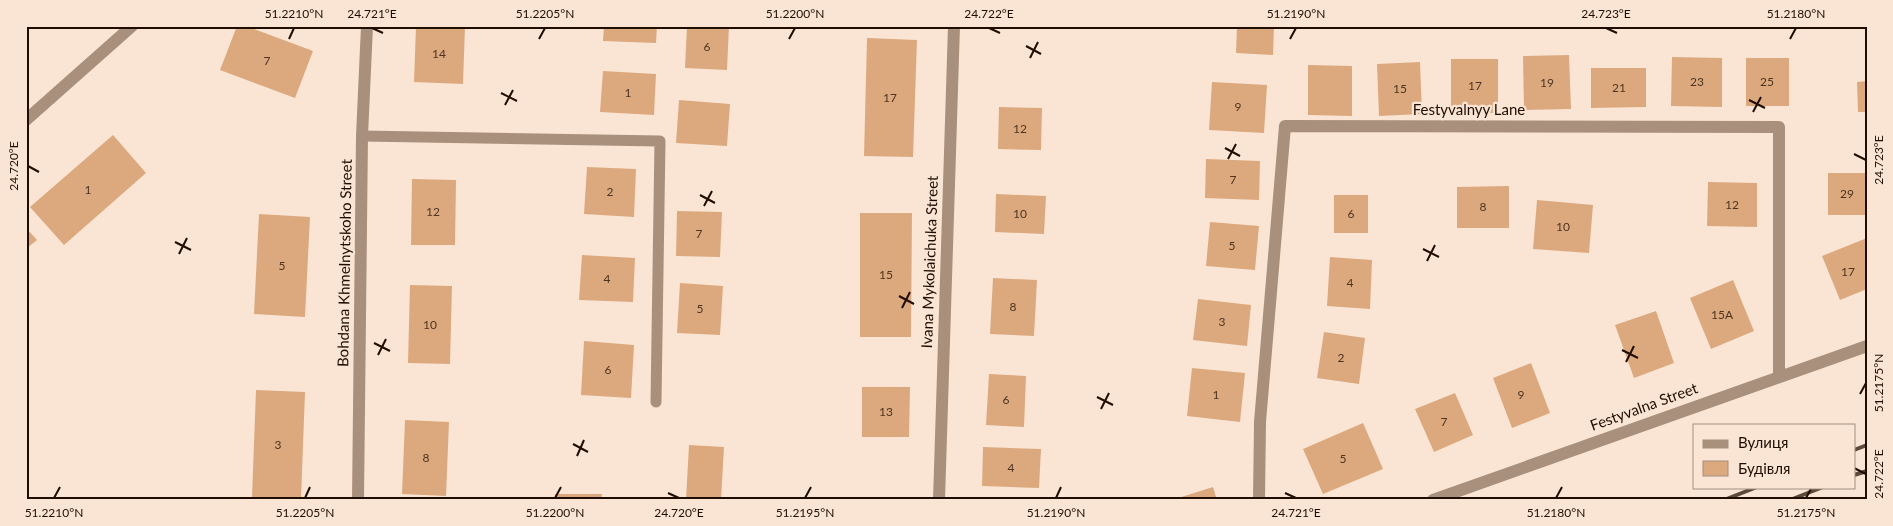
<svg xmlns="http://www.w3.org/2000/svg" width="1893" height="526" font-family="Lato,sans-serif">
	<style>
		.building { fill: #dca97f }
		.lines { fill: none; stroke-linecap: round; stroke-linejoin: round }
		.service { stroke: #a8907d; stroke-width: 11 }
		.minor { stroke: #a8907d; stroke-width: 12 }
		.tertiary { stroke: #a8907d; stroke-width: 12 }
		.rail { stroke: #5c493c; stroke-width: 4 }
		.ticks { fill: none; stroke: #1f0d01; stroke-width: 2 }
		.labels { text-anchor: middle; stroke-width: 4.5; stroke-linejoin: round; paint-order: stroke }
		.number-label { font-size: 12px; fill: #4e3420 }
		.street-label { font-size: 15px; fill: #1f0d01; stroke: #fae5d4 }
		.neatline { fill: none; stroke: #1f0d01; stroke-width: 2 }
		.ticks-label { font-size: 12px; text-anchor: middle; fill: #1f0d01 }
	</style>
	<rect width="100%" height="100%" fill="#fae5d4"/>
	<g class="building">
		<path d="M 237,26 L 246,26 L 313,51 L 295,98 L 220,70 Z"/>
		<path d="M 416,26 L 465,26 L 463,84 L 414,82 Z"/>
		<path d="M 604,26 L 657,26 L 656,43 L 603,41 Z"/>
		<path d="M 687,26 L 729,26 L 727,70 L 685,68 Z"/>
		<path d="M 1237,26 L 1274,26 L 1273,55 L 1236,53 Z"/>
		<path d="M 867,38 L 917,40 L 913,157 L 864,156 Z"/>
		<path d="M 1569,55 L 1571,109 L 1524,110 L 1523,56 Z"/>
		<path d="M 1672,57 L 1722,58 L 1722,107 L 1671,106 Z"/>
		<rect x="1746" y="58" width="43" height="48"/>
		<rect x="1451" y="59" width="47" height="54"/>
		<path d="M 1420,62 L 1422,114 L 1379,116 L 1377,64 Z"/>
		<path d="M 1308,65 L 1352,66 L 1352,116 L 1308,115 Z"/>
		<path d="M 1591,68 L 1646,68 L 1646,107 L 1591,108 Z"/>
		<path d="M 603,71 L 656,74 L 654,115 L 600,112 Z"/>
		<path d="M 1867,81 L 1867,112 L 1858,112 L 1857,82 Z"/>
		<path d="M 1212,82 L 1267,85 L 1264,133 L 1209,130 Z"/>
		<path d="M 679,100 L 730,104 L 727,146 L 676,143 Z"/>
		<path d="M 999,107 L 1042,108 L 1041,150 L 998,149 Z"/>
		<path d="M 113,135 L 146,173 L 64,245 L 30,207 Z"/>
		<path d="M 1206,159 L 1260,161 L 1259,200 L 1205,198 Z"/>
		<path d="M 587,167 L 636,169 L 634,217 L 584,214 Z"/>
		<rect x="1828" y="173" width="39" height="42"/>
		<path d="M 412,179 L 456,180 L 455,245 L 411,245 Z"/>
		<path d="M 1708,182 L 1757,183 L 1757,227 L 1707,226 Z"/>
		<path d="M 1509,186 L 1509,228 L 1457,228 L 1457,187 Z"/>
		<path d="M 996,194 L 1046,196 L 1044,234 L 995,232 Z"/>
		<rect x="1334" y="195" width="34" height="38"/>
		<path d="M 1537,200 L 1593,205 L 1589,253 L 1533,249 Z"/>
		<path d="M 677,211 L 722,212 L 720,257 L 676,256 Z"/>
		<path d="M 860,213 L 912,213 L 911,337 L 860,337 Z"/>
		<path d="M 259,214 L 310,217 L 305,317 L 254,314 Z"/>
		<path d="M 1210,222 L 1259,226 L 1255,270 L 1206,266 Z"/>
		<path d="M 26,228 L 37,240 L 26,249 Z"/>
		<path d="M 1867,238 L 1867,289 L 1840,300 L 1822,256 Z"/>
		<path d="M 582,255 L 635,258 L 633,302 L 579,300 Z"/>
		<path d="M 1330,257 L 1372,260 L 1370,309 L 1327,306 Z"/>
		<path d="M 993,278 L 1037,280 L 1034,336 L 990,334 Z"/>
		<path d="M 1733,280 L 1754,331 L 1711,349 L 1690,298 Z"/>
		<path d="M 680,283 L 723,286 L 720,335 L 677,333 Z"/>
		<path d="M 410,285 L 452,286 L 450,364 L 408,363 Z"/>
		<path d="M 1198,299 L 1251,305 L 1247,346 L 1193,340 Z"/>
		<path d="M 1656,311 L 1674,363 L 1634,378 L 1615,325 Z"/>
		<path d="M 1324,332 L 1365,338 L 1359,384 L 1317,378 Z"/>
		<path d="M 584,341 L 634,345 L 631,398 L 581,395 Z"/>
		<path d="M 1531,363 L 1550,413 L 1512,428 L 1493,378 Z"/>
		<path d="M 1192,368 L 1245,373 L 1240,422 L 1187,416 Z"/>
		<path d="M 989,374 L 1026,376 L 1024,427 L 986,425 Z"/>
		<path d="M 862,387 L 910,387 L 909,437 L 862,437 Z"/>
		<path d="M 256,390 L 305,392 L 301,499 L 252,497 Z"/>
		<path d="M 1455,393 L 1473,435 L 1434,452 L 1415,409 Z"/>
		<path d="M 405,420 L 449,422 L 446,496 L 402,494 Z"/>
		<path d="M 1363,423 L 1383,469 L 1323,494 L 1303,449 Z"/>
		<path d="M 689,445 L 724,447 L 721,500 L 686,500 Z"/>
		<path d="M 983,447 L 1041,449 L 1039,488 L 982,486 Z"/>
		<path d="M 1213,487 L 1217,500 L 1175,500 L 1175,499 Z"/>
		<path d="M 555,494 L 602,494 L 601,500 L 555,500 Z"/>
	</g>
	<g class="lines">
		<path class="service" d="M 362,136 L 660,141 L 656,402"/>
		<g class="minor">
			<path d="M 26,120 L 132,26"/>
			<path d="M 358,500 L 362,136 L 367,26"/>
			<path d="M 939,500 L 954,26"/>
			<path d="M 1259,500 L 1260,422 L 1285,126 L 1779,127 L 1779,375"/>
		</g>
		<path class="tertiary" d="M 1433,500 L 1867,346"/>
		<g class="rail">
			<path d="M 1854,450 L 1867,445"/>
			<path d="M 1854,475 L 1867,471"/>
			<path d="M 1724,500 L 1757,487"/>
			<path d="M 1790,500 L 1823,487"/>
		</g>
	</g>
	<path class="ticks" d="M 372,28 L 383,33M 989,28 L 1000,33M 1606,28 L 1617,33M 289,39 L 294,28M 539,39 L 545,28M 789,39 L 795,28M 1290,39 L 1296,28M 1790,39 L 1796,28M 1026,46 L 1041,54M 1030,58 L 1038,42M 501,93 L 517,101M 1749,100 L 1765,108M 505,105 L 513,90M 1753,112 L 1761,97M 1225,148 L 1240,156M 1854,154 L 1866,160M 1228,159 L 1236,144M 28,166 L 39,172M 700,195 L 715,203M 704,206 L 712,191M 175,242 L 191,250M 1423,249 L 1439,257M 179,254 L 187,238M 1427,261 L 1435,245M 899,296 L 914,304M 902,308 L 910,292M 374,343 L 390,351M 1622,350 L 1638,358M 378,355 L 386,339M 1626,362 L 1634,346M 1860,394 L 1866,383M 1097,397 L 1113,405M 1101,409 L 1109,393M 573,444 L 588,452M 577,456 L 584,440M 1854,468 L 1866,474M 668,493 L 679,498M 1285,493 L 1296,498M 54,498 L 60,487M 305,498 L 310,487M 555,498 L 561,487M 805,498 L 811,487M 1056,498 L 1061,487M 1556,498 L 1562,487M 1806,498 L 1812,487"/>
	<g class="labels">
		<g class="number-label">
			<text x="707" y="51">6</text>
			<text x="439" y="58">14</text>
			<text x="267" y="65">7</text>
			<text x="1697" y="86">23</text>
			<text x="1767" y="86">25</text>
			<text x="1547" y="87">19</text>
			<text x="1475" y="90">17</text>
			<text x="1619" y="92">21</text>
			<text x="1400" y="93">15</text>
			<text x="628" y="97">1</text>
			<text x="890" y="102">17</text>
			<text x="1238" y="111">9</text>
			<text x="1020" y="133">12</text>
			<text x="1233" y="184">7</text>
			<text x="88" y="194">1</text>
			<text x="610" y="196">2</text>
			<text x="1847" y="198">29</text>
			<text x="1732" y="209">12</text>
			<text x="1483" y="211">8</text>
			<text x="433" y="216">12</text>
			<text x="1020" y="218">10</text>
			<text x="1351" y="218">6</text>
			<text x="1563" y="231">10</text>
			<text x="699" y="238">7</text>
			<text x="1232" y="250">5</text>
			<text x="282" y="270">5</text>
			<text x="1848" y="276">17</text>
			<text x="886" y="279">15</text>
			<text x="607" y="283">4</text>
			<text x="1350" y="287">4</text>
			<text x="1013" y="311">8</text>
			<text x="700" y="313">5</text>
			<text x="1722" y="319">15А</text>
			<text x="1222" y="326">3</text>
			<text x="430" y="329">10</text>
			<text x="1341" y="362">2</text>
			<text x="608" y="374">6</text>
			<text x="1216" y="399">1</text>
			<text x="1521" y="399">9</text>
			<text x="1006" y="404">6</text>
			<text x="886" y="416">13</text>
			<text x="1444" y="426">7</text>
			<text x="278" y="449">3</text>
			<text x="426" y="462">8</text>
			<text x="1343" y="463">5</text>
			<text x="1011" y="472">4</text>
		</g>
		<g class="street-label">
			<text x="1469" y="115">Festyvalnyy Lane</text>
			<text transform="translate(930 262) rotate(-88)" y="5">Ivana Mykolaichuka Street</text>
			<text transform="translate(345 263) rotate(-89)" y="5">Bohdana Khmelnytskoho Street</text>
			<text transform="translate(1644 407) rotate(-20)" y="5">Festyvalna Street</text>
		</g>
	</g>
	<rect width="1893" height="526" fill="none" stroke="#fae5d4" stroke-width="55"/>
	<rect x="1693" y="424" width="162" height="65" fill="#fae5d4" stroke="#a28f80"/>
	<rect x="1703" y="440" width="25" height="8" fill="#a8907d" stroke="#a28f80"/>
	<text x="1738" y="448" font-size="15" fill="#1f0d01">Вулиця</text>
	<rect x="1703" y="461" width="25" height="15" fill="#dca97f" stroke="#a28f80"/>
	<text x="1738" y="474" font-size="15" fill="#1f0d01">Будівля</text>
	<rect x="28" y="28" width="1838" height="470" class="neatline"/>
	<g class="ticks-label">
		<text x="294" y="18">51.2210°N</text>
		<text x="372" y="18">24.721°E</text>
		<text x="545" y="18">51.2205°N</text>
		<text x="795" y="18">51.2200°N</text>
		<text x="989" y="18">24.722°E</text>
		<text x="1296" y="18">51.2190°N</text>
		<text x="1606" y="18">24.723°E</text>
		<text x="1796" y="18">51.2180°N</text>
		<text transform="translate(1879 160) rotate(-90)" y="4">24.723°E</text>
		<text transform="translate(14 166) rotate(-90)" y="4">24.720°E</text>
		<text transform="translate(1879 383) rotate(-90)" y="4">51.2175°N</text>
		<text transform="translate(1879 474) rotate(-90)" y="4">24.722°E</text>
		<text x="54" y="517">51.2210°N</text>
		<text x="305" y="517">51.2205°N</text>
		<text x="555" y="517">51.2200°N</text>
		<text x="679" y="517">24.720°E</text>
		<text x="805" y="517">51.2195°N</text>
		<text x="1056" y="517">51.2190°N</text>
		<text x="1296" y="517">24.721°E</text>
		<text x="1556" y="517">51.2180°N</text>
		<text x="1806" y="517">51.2175°N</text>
	</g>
</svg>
